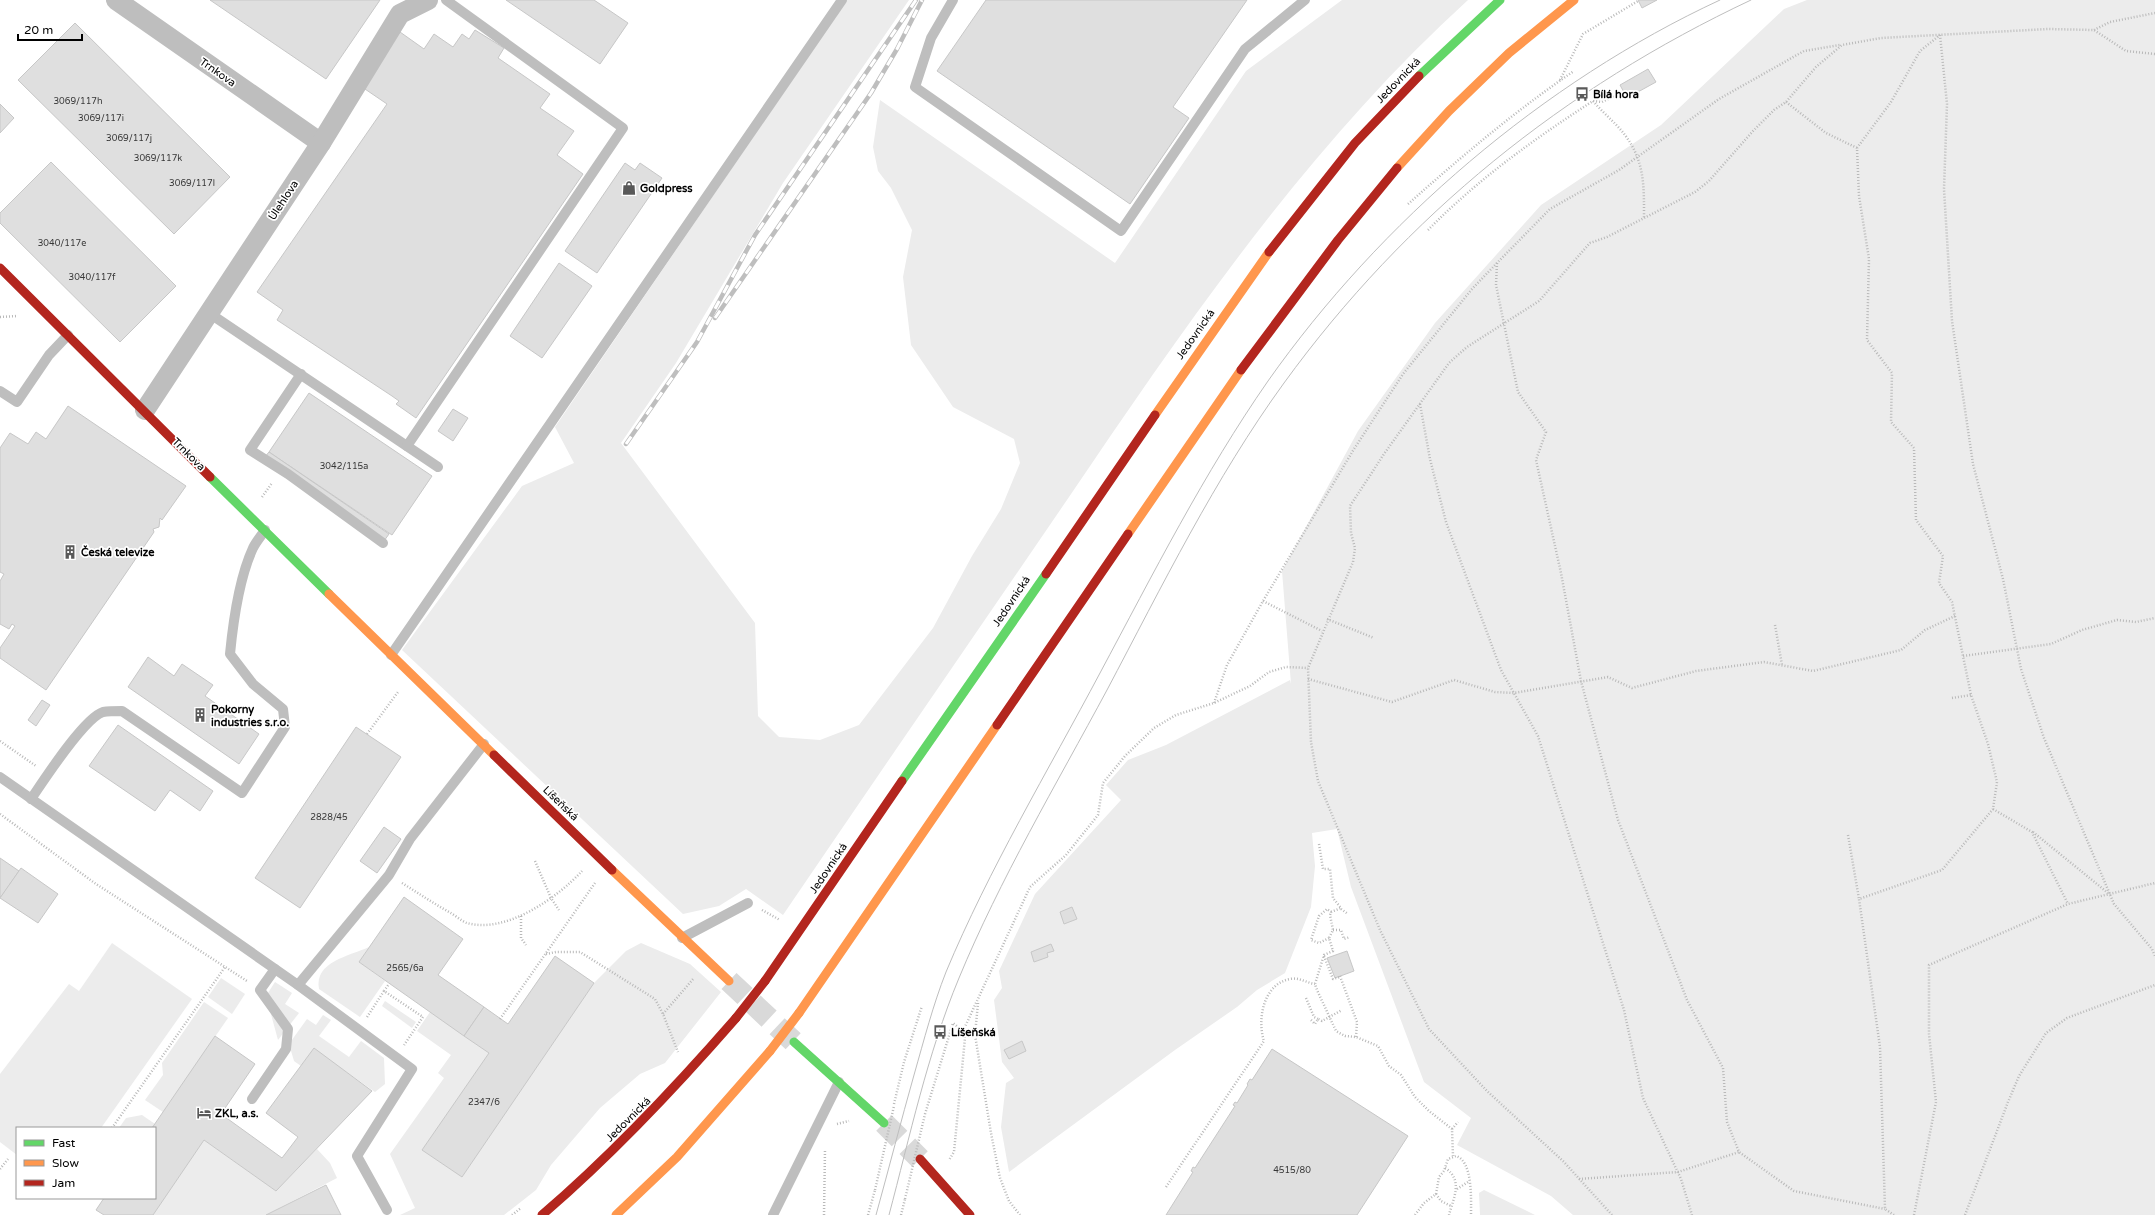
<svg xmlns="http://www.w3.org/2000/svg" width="2155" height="1215" font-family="'Varela Round',sans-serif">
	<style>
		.green { fill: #ececec }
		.building { fill: #dfdfdf; stroke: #c7c7c7 }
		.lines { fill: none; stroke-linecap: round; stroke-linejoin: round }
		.secondary-tunnel { stroke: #d9d9d9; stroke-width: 22; stroke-dasharray: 22 11; stroke-linecap: butt }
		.path { stroke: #b9b9b9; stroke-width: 2.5; stroke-dasharray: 1 2; stroke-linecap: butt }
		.lane { stroke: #bebebe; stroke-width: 10 }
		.street { stroke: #bebebe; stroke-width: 20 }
		.fast { stroke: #63d668; stroke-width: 9 }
		.slow { stroke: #ff974d; stroke-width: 9 }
		.jam { stroke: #b3261e; stroke-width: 9 }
		.tram { stroke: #bebebe; stroke-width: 1 }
		.rail-casing { stroke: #bebebe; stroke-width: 4.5 }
		.rail { stroke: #fff; stroke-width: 3; stroke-dasharray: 9; stroke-linecap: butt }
		.path-bridge { stroke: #b9b9b9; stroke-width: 2.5; stroke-dasharray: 1 2; stroke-linecap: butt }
		.slow-bridge { stroke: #ff974d; stroke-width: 9 }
		.jam-bridge { stroke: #b3261e; stroke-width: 9 }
		.labels { text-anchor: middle; stroke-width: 3.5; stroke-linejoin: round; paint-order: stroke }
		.number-label { font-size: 9px; fill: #383838 }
		.street-label { font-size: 11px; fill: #000; stroke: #fff }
		.poi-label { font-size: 11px; font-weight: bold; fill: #000; stroke: #fff; text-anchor: start }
	</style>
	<rect width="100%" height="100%" fill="#fff"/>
	<g class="green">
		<path d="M 847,0 L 909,0 L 783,183 L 676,363 L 621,443 L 755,623 L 758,716 L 779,737 L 820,740 L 859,725 L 933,628 L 972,556 L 1001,509 L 1020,463 L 1014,439 L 953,407 L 911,345 L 903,277 L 912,230 L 891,188 L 878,171 L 873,147 L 880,100 L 1115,263 L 1246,71 L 1342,0 L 1468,0 C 1309,145 1189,320 1069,497 C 974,636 878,775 783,915 L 746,889 L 719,906 L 683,914 L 402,650 L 522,486 L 574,463 L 555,427 Z"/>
		<path d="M 1807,0 L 2155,0 L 2155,1215 L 1573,1215 L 1551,1196 L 1457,1145 L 1471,1118 L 1424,1082 L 1351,887 L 1337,829 L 1312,833 L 1315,866 L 1311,907 L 1285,973 L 1257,990 L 1237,1007 L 1175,1050 L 1009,1172 L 1001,1127 L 1006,1083 L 1014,1078 L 1002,1062 L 994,1000 L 1002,988 L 999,971 L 1035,894 L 1121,800 L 1106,785 L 1128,760 L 1166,745 L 1290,680 L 1291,684 L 1282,571 L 1358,431 L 1435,323 L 1541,205 L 1661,125 L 1784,9 Z"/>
		<path d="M 112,943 L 192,999 L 101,1128 L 17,1128 L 17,1155 L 0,1142 L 0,1074 L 69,984 L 79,991 Z"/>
		<path d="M 641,943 L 690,964 L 721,992 L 665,1063 L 640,1074 L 600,1108 L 551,1165 L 536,1190 L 504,1215 L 400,1215 L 415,1208 L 390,1154 L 444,1078 L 438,1073 L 451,1055 L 417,1031 L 430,1012 L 489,1053 L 422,1150 L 462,1177 L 594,983 L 626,951 Z"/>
		<path d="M 369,947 L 359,962 L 385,981 L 360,1017 L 319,989 C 314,962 349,956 369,947 Z"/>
		<path d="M 221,978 L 245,994 L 232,1014 L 208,997 Z"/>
		<path d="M 275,982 L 292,993 L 285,1004 L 299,1013 L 278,1040 L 266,996 Z"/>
		<path d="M 385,1001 L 416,1022 L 412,1028 L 382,1006 Z"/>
		<path d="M 204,1002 L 228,1018 L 163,1112 L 145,1100 L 163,1075 L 162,1063 Z"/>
		<path d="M 323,1015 L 331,1020 L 319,1036 L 349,1057 L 361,1041 L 384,1058 L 385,1084 L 375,1092 L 314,1049 L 301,1066 L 294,1061 L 289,1044 L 307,1019 L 316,1025 Z"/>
		<path d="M 142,1115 L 155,1124 L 152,1128 L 119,1128 L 126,1118 Z"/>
		<path d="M 204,1140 L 276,1191 L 317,1149 L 330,1163 L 337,1178 L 266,1215 L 153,1215 Z"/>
		<path d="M 1484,1190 L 1535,1215 L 1480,1215 L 1479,1193 Z"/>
	</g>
	<g class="building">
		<path d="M 210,0 L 380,0 L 326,79 Z"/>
		<path d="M 506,0 L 594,0 L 628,23 L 600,64 Z"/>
		<path d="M 986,0 L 1247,0 L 1173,107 L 1189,118 L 1130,204 L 937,71 Z"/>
		<path d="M 1638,0 L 1657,0 L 1642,8 Z"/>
		<path d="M 75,23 L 230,177 L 174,234 L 18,80 Z"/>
		<path d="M 475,30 L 504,48 L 498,58 L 550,94 L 540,108 L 574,131 L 557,155 L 583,174 L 416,418 L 396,404 L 399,401 L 392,396 L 277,320 L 283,310 L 257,292 L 387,104 L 362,87 L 400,32 L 424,49 L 434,34 L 453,47 L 462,34 L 469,39 Z"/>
		<path d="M 1648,69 L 1656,82 L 1627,98 L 1620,85 Z"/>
		<path d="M 0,104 L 14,118 L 0,133 Z"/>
		<path d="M 51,162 L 176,286 L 120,342 L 0,223 L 0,213 Z"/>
		<path d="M 625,163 L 635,170 L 640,163 L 662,178 L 597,273 L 565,251 Z"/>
		<path d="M 559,263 L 592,286 L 542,358 L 510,336 Z"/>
		<path d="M 309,393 L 432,476 L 392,535 L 269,452 Z"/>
		<path d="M 68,406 L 186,486 L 162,520 L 160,518 L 159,527 L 153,529 L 154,532 L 46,690 L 0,658 L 0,648 L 15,626 L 12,624 L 9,629 L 0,624 L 0,581 L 4,574 L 0,572 L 0,448 L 10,433 L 28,444 L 36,432 L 46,439 Z"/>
		<path d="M 453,409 L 468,418 L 453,441 L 438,431 Z"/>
		<path d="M 269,452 L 389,534 L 384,541 L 264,458 Z"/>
		<path d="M 148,657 L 174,676 L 182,664 L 213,685 L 205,696 L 259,734 L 239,764 L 128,687 Z"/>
		<path d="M 42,700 L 50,705 L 36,726 L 28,720 Z"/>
		<path d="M 118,725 L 213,791 L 200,811 L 170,790 L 155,811 L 89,766 Z"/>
		<path d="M 356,727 L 401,757 L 300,908 L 255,878 Z"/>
		<path d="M 384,827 L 401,839 L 377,873 L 360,861 Z"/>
		<path d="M 0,858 L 19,871 L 1,897 L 0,896 Z"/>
		<path d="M 21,868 L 58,894 L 38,923 L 0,898 Z"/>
		<path d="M 404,897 L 463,939 L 438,975 L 484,1007 L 464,1036 L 359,962 Z"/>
		<path d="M 1072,907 L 1077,919 L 1064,924 L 1060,912 Z"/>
		<path d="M 1051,944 L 1054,951 L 1047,953 L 1048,957 L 1034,962 L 1031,952 Z"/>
		<path d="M 1347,951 L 1354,971 L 1335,978 L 1327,958 Z"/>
		<path d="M 555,956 L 594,983 L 462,1177 L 422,1150 L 489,1053 L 464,1036 L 484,1007 L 508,1024 Z"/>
		<path d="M 215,1036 L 255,1064 L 221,1114 L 282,1158 L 298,1137 L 266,1113 L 314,1048 L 372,1091 L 276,1191 L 204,1140 L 153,1215 L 104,1215 L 96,1210 L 104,1198 L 155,1198 L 155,1128 L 152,1128 Z"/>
		<path d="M 1022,1041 L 1026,1051 L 1009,1059 L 1004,1050 Z"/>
		<path d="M 1272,1049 L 1408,1136 L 1357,1215 L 1166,1215 L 1193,1172 L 1191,1171 L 1193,1167 L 1195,1168 L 1235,1106 L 1233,1105 L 1235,1102 L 1237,1103 L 1248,1085 L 1247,1084 L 1250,1079 L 1252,1080 Z"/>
		<path d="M 326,1185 L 341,1215 L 266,1215 Z"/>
	</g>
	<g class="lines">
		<g class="secondary-tunnel">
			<path d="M 729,981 L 794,1042"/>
			<path d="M 884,1123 L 920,1159"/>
		</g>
		<g class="path">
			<path d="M 2094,30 L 2110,22 L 2155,13"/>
			<path d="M 1940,35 L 1947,104 L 1944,189 L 1952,321 L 1973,464 L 2003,579 L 2021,669 L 2044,738 L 2114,904 L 2152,949 L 2155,956"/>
			<path d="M 1560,80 L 1583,34 L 1638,1"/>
			<path d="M 1593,101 C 1603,113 1616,123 1625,135 C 1645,162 1644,187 1644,218"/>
			<path d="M 1786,102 L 1826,133 L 1857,148 L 1859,196 L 1869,259 L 1867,340 L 1892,373 L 1891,422 L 1914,448 L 1916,520 L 1943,556 L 1939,583 L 1952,602 L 1963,656"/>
			<path d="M 1857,148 L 1891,102 L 1920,51 L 1940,35"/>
			<path d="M 1408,204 C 1461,157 1515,111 1574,71"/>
			<path d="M 1428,230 C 1477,180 1534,139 1593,101 L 1602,102 L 1624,91"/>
			<path d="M 1497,263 L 1496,285 L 1518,392 L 1546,432 L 1536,460 L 1561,573 L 1581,681 L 1618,820 L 1687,1000 L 1723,1068 L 1727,1122 L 1739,1152 L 1794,1191 L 1885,1209"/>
			<path d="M 0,317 L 18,316"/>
			<path d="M 1420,404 L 1430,459 L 1446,522 L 1501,670 L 1538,736 L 1624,1010 L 1643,1098 L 1681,1179 L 1692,1215"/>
			<path d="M 262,497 L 272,483"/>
			<path d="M 1263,601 L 1322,631"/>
			<path d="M 1327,619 L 1374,638"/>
			<path d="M 1775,625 L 1782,665"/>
			<path d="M 1308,679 L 1392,702 L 1454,680 L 1495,692 L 1514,693 L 1608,677 L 1632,688 L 1696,671 L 1764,662 L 1813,671 L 1901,650 L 1925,630 L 1955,616"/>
			<path d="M 1952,698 L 1971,695"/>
			<path d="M 1214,703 L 1227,665 L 1263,601 L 1354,449 L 1403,374 L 1472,289 L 1497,263 L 1550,209 L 1619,170 L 1719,99 L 1804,51 L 1840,45"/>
			<path d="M 367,734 L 398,692"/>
			<path d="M 0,741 L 36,766"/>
			<path d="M 1993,809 L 2032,832 L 2068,904"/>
			<path d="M 0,814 L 96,884 L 247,981"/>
			<path d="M 2033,832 L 2108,893"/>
			<path d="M 1848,835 L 1859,899"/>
			<path d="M 1319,844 L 1323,869 L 1330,869 L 1333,898 L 1341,908 L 1331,912 L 1330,915 L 1333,930 L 1329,938 L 1333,951 L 1324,955 L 1315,984 L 1317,990 L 1336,1031 L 1345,1036 L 1356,1037 L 1378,1046 L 1389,1066 L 1401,1075 L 1415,1097 L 1429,1111 L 1452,1129 L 1453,1156"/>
			<path d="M 535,861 L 551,898 L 559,910"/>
			<path d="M 402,883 C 418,893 433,903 449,912 C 455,915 461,921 467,923 C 506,934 557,898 582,871"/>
			<path d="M 1341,909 L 1348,914"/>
			<path d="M 762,910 L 780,920"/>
			<path d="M 521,916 L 521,938 L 526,945"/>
			<path d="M 1333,930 L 1341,930 L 1344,939 L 1350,937"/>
			<path d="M 1329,938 L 1319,943 L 1311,940 L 1319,916 L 1327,909 L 1331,912"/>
			<path d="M 546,954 L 556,952 L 580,952 L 655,999 L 663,1014 L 678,1052"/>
			<path d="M 1324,956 L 1333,979 L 1340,977"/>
			<path d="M 1340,976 L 1357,1022 L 1356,1037"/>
			<path d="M 384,991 L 389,984"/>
			<path d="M 1306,998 L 1314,1017 L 1318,1019"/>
			<path d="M 978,1003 L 975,1035 L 991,1133 L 1000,1178 L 1009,1201 L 1020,1215"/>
			<path d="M 663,1014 L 694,978"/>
			<path d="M 367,1017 L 384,991 L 423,1017 L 404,1045"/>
			<path d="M 500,1019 L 595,883"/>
			<path d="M 1311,1020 L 1315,1024 L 1318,1019 L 1322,1021 L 1342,1010"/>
			<path d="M 963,1031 L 1030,887 L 1066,855 L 1098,815 L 1103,783 L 1125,756 L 1154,728 L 1176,715 L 1214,703 L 1250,686 L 1269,672 L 1286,667 L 1308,668"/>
			<path d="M 894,1104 L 904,1062 L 922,1006"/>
			<path d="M 925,1114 L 953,1023 L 963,1031 L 965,1038 L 954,1152 L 949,1160"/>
			<path d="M 837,1124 L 849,1121"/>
			<path d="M 112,1128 L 225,967"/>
			<path d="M 1452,1129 L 1458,1122"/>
			<path d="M 1445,1168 C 1464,1180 1453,1199 1449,1215"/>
			<path d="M 0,1169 L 8,1159"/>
			<path d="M 1579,1179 L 1678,1172 L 1739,1152"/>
			<path d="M 1166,1187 L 1264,1041 C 1257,1020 1263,984 1290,979 C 1299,977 1307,983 1315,984"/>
			<path d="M 1457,1189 L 1468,1182"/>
			<path d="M 1436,1194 L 1441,1201 L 1451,1206"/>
			<path d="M 512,1215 L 521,1208"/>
			<path d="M 824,1215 L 825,1149"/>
			<path d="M 868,1215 L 875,1190"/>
			<path d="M 901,1215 L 905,1199"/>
			<path d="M 1415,1215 L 1424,1203 L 1436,1194 L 1439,1177 L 1444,1171 L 1448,1159 L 1456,1156 C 1473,1161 1471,1200 1471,1215"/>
			<path d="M 1612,1215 L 1564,1162 L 1487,1091 L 1429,1029 L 1380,930 L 1318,781 L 1311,742 L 1308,668 L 1353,562 L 1355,548 L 1351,533 L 1350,506 L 1384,454 L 1449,363 L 1467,347 L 1539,301 L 1590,243 L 1607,237 L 1695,192 L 1709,181 L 1753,131 L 1774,110 L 1786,102 L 1816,67 L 1842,45 L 1881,38 L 2048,29 L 2094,30 L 2126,51 L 2155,54"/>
			<path d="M 1894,1215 L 1885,1209 L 1880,1047 L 1859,899 L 1942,870 L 1993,809 L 1997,782 L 1988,744 L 1971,695 L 1963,656 L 2051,644 L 2082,630 L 2117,620 L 2136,622 L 2155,618"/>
			<path d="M 1914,1215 L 1936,1102 L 1929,1034 L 1929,965 L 2068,904 L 2155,883"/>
			<path d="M 1965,1215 L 2008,1102 L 2019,1076 L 2046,1033 L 2067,1018 L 2155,985"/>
		</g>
		<g class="lane">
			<path d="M 953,0 L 931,38 L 915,87 L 1121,231 L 1245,49 L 1305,0"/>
			<path d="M 209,313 L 438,467"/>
			<path d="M 301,374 L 250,450 L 288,474 L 383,543"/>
			<path d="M 0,391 L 17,402 L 49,355 L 68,335"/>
			<path d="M 407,446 L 623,128 L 446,0"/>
			<path d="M 391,655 L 842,0"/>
			<path d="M 0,777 L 298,985 L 412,1069 L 357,1156 L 387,1210"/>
			<path d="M 31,799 C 44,780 84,718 103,712 C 109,711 116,711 122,711 L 242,793 L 285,727 L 283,709 L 253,684 L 230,654 C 233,623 240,576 253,548 C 256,542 261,536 265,530"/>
			<path d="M 682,938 L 748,903"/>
			<path d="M 298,985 L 389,875 L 410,839 L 484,744"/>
			<path d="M 252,1099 L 286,1049 L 288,1029 L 260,990 L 275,969"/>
			<path d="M 773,1215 L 839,1082"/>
		</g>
		<g class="street">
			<path d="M 116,0 L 321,143"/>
			<path d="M 145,410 L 321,143 L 400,14 L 428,0"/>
		</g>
		<g class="fast">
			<path d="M 1419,76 L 1500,0"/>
			<path d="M 210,477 L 329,594"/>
			<path d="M 902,781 L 1046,574"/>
			<path d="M 794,1042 L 884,1123"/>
		</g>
		<g class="slow">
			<path d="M 1397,168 L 1449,111 L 1509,53 L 1574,0"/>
			<path d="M 1155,415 L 1269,252"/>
			<path d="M 1128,534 L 1241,370"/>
			<path d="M 329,594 L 494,755"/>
			<path d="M 612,870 L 729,981"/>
			<path d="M 799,1013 L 997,725"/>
			<path d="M 616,1215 L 677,1157 L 770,1051"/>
		</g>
		<g class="jam">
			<path d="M 1269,252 L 1355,143 L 1419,76"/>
			<path d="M 0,268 L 210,477"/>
			<path d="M 1241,370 L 1338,240 L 1397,168"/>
			<path d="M 1046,574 L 1155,415"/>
			<path d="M 997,725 L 1128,534"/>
			<path d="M 494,755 L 612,870"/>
			<path d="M 765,981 L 902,781"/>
			<path d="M 920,1159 L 970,1215"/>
			<path d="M 542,1215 C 612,1155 675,1088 736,1018"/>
		</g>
		<g class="tram">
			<path d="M 876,1215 C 889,1168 901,1121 914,1075 C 924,1040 933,1005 946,972 C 989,869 1048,771 1100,673 C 1153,574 1204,473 1268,381 C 1380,222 1543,82 1720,0"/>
			<path d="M 889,1215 C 910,1136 927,1055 959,978 C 1000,879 1056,785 1107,690 C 1162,586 1215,478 1284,383 C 1406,215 1564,88 1751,0"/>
		</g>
		<defs>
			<g id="rail">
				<path d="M 715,318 L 871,93 L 897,49 L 922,0"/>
				<path d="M 626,444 L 697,342 L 755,235 L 916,0"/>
			</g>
		</defs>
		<use href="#rail" class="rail-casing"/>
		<use href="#rail" class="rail"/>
		<g class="path-bridge">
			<path d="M 875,1190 L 894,1106"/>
			<path d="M 905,1199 L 925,1114"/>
		</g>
		<path class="slow-bridge" d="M 770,1051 L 799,1013"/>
		<path class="jam-bridge" d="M 736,1018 L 765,981"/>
	</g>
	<defs>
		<symbol id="bus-bare" viewBox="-9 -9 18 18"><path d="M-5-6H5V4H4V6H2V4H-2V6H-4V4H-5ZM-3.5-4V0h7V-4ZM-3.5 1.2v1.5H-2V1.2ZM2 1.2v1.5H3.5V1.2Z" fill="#595959" stroke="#fff" stroke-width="2.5" paint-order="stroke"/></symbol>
		<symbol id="shop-bare" viewBox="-9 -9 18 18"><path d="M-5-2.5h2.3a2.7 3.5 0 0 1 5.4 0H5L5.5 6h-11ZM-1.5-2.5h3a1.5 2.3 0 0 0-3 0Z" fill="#595959" stroke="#fff" stroke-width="2.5" paint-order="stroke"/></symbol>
		<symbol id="building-bare" viewBox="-9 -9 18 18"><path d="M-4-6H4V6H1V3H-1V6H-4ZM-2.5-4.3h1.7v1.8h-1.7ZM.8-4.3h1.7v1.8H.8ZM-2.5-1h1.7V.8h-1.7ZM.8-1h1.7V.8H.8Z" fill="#595959" stroke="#fff" stroke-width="2.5" paint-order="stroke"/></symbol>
		<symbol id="hotel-bare" viewBox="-9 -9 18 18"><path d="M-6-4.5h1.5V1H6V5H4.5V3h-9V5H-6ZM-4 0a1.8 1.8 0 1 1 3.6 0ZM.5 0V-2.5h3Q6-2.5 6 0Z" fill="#595959" stroke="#fff" stroke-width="2.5" paint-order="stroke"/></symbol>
	</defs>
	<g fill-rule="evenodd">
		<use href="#bus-bare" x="1572" y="84" width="20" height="20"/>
		<use href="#shop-bare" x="619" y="178" width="20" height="20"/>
		<use href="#building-bare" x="60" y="542" width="20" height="20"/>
		<use href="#building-bare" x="190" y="705" width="20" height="20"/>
		<use href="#bus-bare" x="930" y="1022" width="20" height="20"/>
		<use href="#hotel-bare" x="194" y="1103" width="20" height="20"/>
	</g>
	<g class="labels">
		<g class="number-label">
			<text x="78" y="104">3069/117h</text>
			<text x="101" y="121">3069/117i</text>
			<text x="129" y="141">3069/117j</text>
			<text x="158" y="161">3069/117k</text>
			<text x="192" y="186">3069/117l</text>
			<text x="62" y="246">3040/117e</text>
			<text x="92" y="280">3040/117f</text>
			<text x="344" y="469">3042/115a</text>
			<text x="329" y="820">2828/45</text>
			<text x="405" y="971">2565/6a</text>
			<text x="484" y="1105">2347/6</text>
			<text x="1292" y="1173">4515/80</text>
		</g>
		<g class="street-label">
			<text transform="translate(218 72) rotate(35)" y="4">Trnkova</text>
			<text transform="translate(1398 80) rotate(-46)" y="4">Jedovnická</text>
			<text transform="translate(283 200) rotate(-57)" y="4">Úlehlova</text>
			<text transform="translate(1195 334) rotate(-55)" y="4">Jedovnická</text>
			<text transform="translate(189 454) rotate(45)" y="4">Trnkova</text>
			<text transform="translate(1011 601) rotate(-56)" y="4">Jedovnická</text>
			<text transform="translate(561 803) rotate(44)" y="4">Líšeňská</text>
			<text transform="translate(828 868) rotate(-56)" y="4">Jedovnická</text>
			<text transform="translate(628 1119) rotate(-45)" y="4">Jedovnická</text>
		</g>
		<g class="poi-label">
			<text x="1593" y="98">Bílá hora</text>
			<text x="640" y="192">Goldpress</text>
			<text x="81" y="556">Česká televize</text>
			<text x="211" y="713">Pokorny<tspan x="211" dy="13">industries s.r.o.</tspan></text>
			<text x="951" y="1036">Líšeňská</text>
			<text x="215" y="1117">ZKL, a.s.</text>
		</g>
	</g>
	<rect x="16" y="1127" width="140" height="72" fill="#ffffff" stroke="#999999"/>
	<rect x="24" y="1140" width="20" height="6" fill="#63d668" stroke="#999999"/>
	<text x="52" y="1147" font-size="12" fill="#000000">Fast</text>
	<rect x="24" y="1160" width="20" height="6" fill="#ff974d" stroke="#999999"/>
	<text x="52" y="1167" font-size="12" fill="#000000">Slow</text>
	<rect x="24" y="1180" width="20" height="6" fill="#b3261e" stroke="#999999"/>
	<text x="52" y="1187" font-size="12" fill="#000000">Jam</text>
	<path d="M18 34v6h64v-6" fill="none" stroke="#000000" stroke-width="2"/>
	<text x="24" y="34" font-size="12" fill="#000000" stroke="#ffffff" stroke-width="3" paint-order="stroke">20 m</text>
</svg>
